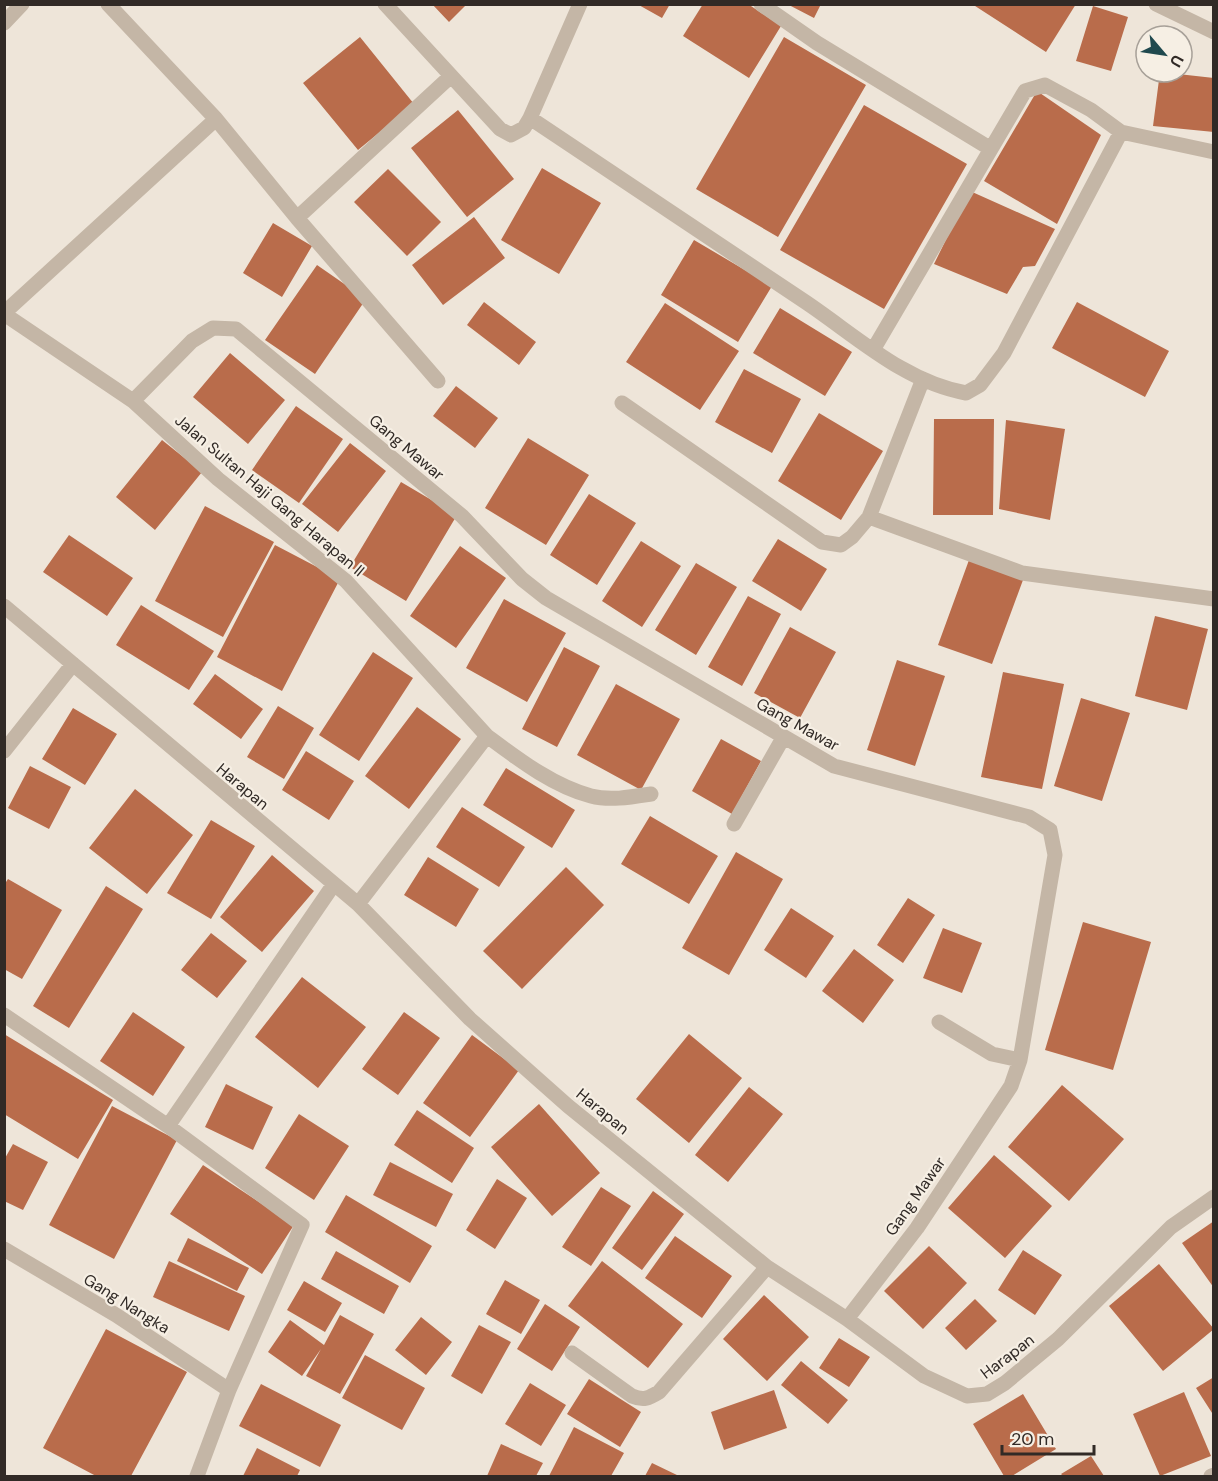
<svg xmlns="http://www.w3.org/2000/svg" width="1218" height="1481" viewBox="0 0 1218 1481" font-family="'DM Sans',sans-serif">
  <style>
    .building { fill: #b96c4b }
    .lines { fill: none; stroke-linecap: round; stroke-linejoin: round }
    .minor { stroke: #c4b6a6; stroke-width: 15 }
    .labels { text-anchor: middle; stroke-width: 4.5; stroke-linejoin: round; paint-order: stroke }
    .street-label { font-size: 16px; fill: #312a26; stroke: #f6efe4 }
  </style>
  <rect width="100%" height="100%" fill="#eee5d9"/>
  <path class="building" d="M432,4H467L449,22Z
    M637,4H670L662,18Z
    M703,4H748L781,26L749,78L683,36Z
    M787,4H821L814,18Z
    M972,4H1076L1046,52Z
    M1093,6L1128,17L1111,71L1076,61Z
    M360,37L414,104L358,150L303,83Z
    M784,37L866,85L778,237L696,189Z
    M1160,72L1214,78V132L1153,126Z
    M1037,91L1101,135L1057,224L984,181Z
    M864,105L967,164L884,309L780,250Z
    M458,110L514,179L467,217L411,148Z
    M542,168L601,203L559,274L501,240Z
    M388,169L441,222L407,256L354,202Z
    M970,191L1055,229L1035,266L1023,267L1007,294L934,264Z
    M474,217L505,258L443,305L412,265Z
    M273,223L312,246L282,297L243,273Z
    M694,240L772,286L738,342L661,295Z
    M317,265L366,299L315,374L265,340Z
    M484,302L536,342L519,365L467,325Z
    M1077,302L1169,351L1145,397L1052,348Z
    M665,303L739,351L700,410L626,362Z
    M780,308L852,352L825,396L753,353Z
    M230,353L285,400L248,444L193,397Z
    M744,369L801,399L772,453L715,422Z
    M456,386L498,418L475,448L433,416Z
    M296,406L343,439L299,503L252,470Z
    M819,413L883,451L841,520L778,481Z
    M934,419H994L993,515H933Z
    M1006,420L1065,429L1050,520L999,509Z
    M528,438L589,475L546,545L485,508Z
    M162,440L202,472L155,530L116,497Z
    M350,443L386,471L338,532L302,504Z
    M401,482L457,515L406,601L350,567Z
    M589,494L636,523L597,585L550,555Z
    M205,506L274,542L223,637L155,601Z
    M69,535L133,578L107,616L43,572Z
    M778,539L827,569L801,611L752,581Z
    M641,541L681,566L642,627L602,601Z
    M275,545L340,579L282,691L217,657Z
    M460,546L506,578L456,648L410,616Z
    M969,560L1023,580L992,664L938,645Z
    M696,563L737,587L696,655L655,630Z
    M748,596L781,614L742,686L708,667Z
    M504,599L566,633L527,702L466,668Z
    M141,605L214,651L189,690L116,645Z
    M1155,616L1208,629L1187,710L1135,696Z
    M790,627L836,652L800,718L754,693Z
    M564,647L600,666L557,747L522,729Z
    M373,652L413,678L359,761L319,735Z
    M897,660L945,676L915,766L867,750Z
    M1003,672L1064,684L1042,789L981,777Z
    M215,674L263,709L241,739L193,704Z
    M616,684L680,719L641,790L577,755Z
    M1081,698L1130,713L1102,801L1054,786Z
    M278,706L314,728L284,779L247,757Z
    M417,707L461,739L409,809L365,776Z
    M73,708L117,734L85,785L42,759Z
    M721,739L761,761L732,814L692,791Z
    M306,751L354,781L329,820L282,790Z
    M30,766L71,787L49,829L8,808Z
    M506,768L575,810L552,848L483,805Z
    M135,789L193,835L147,894L89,848Z
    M462,807L525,847L499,887L436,847Z
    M650,816L718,856L689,904L621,864Z
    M211,820L255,846L211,919L167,893Z
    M736,852L783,879L729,975L682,948Z
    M272,855L314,891L262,952L220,917Z
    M428,857L479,889L456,927L404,895Z
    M566,867L604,905L522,989L483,951Z
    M8,879L62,910L22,979L4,969V885Z
    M106,886L143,909L69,1028L33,1006Z
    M908,898L935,915L903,963L877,945Z
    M791,908L834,936L806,978L764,950Z
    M1083,922L1151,942L1113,1070L1045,1050Z
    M943,928L982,943L962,993L923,978Z
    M211,933L247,961L217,998L181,970Z
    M854,949L894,980L863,1023L822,991Z
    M302,977L366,1027L318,1088L255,1037Z
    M133,1012L185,1047L153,1096L100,1061Z
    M404,1012L440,1038L398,1095L362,1069Z
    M4,1034L113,1100L78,1159L4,1114Z
    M689,1034L742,1078L689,1143L636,1099Z
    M472,1035L519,1070L470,1137L423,1103Z
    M226,1084L273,1107L253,1150L205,1127Z
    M1062,1085L1124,1139L1069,1201L1008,1147Z
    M749,1087L783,1114L728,1182L695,1155Z
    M539,1104L600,1173L552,1216L491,1147Z
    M112,1106L177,1140L114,1259L49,1225Z
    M417,1110L474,1148L452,1183L394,1145Z
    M299,1114L349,1146L314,1200L265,1168Z
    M13,1144L48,1162L23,1210L4,1201V1160Z
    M994,1155L1052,1206L1005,1258L948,1208Z
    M390,1162L453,1194L436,1227L373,1195Z
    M203,1165L294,1225L262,1274L170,1214Z
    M497,1179L527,1198L495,1249L466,1230Z
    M601,1187L631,1206L591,1266L562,1247Z
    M653,1191L684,1214L642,1270L612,1248Z
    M346,1195L432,1246L410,1283L325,1232Z
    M1214,1221V1288L1182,1243Z
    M675,1236L732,1276L702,1318L645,1278Z
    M188,1238L249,1268L237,1291L177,1261Z
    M929,1246L967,1283L923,1329L884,1291Z
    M1023,1250L1062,1275L1035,1315L998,1290Z
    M336,1251L399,1286L384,1314L321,1279Z
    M169,1261L245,1296L229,1331L153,1297Z
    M602,1261L683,1324L648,1368L568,1306Z
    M1159,1264L1214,1329L1163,1371L1109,1306Z
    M505,1280L540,1300L521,1334L486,1314Z
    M304,1281L342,1303L325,1332L287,1310Z
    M764,1295L809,1337L767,1381L723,1339Z
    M975,1299L997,1321L966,1350L945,1328Z
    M545,1304L580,1327L552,1371L517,1349Z
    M340,1315L374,1334L340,1394L306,1376L321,1349L302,1376L268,1352L290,1320L324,1345Z
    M421,1317L452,1342L426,1375L395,1350Z
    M479,1325L511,1342L482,1394L451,1376Z
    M106,1329L187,1372L131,1476H96L43,1448Z
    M839,1338L870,1357L849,1387L819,1368Z
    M365,1355L425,1388L402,1430L342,1398Z
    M801,1361L848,1400L828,1424L781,1385Z
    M1214,1377V1416L1196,1388Z
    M589,1379L641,1412L620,1447L567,1414Z
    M530,1383L566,1405L541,1446L505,1424Z
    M261,1384L341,1425L320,1467L239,1426Z
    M774,1390L787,1428L724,1450L711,1412Z
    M1184,1392L1211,1456L1160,1476L1133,1414Z
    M1023,1394L1056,1449L1012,1476H1004L973,1424Z
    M574,1427L624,1453L611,1476H549Z
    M501,1444L543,1463L536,1476H487Z
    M257,1448L300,1470L297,1476H243Z
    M1091,1456L1104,1476H1063L1061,1474Z
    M652,1463L679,1476H645Z"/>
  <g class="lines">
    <path class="minor" d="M108,4L216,119L297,218L438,381
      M385,4L500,129L511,135L524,128L530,118
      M580,4L530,118C621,179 712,240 804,301C855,335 904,382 966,393L980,385L1004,353L1121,132
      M761,4L817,43L991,149
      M1156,4L1214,32
      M4,23L22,4
      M297,218L451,76
      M4,313L216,119
      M4,314L133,401L218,479L346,581L487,736L358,904
      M873,350L1025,91L1045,85L1091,110L1121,132L1214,152
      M923,379L869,517L1022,573L1214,599
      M133,401L192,341L213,328L236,329L462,516L522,579L546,598L834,766L1029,817L1050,830L1055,855L1020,1060L1011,1086L917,1228L847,1319
      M622,403L822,542L841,545L852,537L869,517
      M4,606L358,904L470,1019L568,1106L767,1267L847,1319L924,1376L967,1396L987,1394L1005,1383L1058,1339L1171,1227L1214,1197
      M487,736C518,759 553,786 591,796C610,801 632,797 651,794
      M4,751L73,664
      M734,824L783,738
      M4,1015L168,1126L302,1225L229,1390L197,1476
      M939,1022L992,1054L1020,1060
      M168,1126L334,884
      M4,1249L116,1315L229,1390
      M572,1353L632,1396C644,1401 649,1398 659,1392L767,1267
      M1211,1476L1214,1475"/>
  </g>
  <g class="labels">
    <g class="street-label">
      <text transform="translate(407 447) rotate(40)" y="6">Gang Mawar</text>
      <text transform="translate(270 495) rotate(40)" y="6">Jalan Sultan Haji Gang Harapan II</text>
      <text transform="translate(798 724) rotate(29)" y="6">Gang Mawar</text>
      <text transform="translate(243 786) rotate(40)" y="6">Harapan</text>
      <text transform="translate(603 1111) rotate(39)" y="6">Harapan</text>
      <text transform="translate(915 1196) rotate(-55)" y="6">Gang Mawar</text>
      <text transform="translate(127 1303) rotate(32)" y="6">Gang Nangka</text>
      <text transform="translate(1007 1356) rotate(-37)" y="6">Harapan</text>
    </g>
  </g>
  <rect width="1218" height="1481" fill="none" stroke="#312a26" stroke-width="12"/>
  <g transform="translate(1164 54) rotate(119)"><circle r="28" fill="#f6efe4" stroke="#a7a098" stroke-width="1.5"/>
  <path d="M0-4.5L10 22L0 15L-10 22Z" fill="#20494e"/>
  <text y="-9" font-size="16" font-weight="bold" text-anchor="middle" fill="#312a26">U</text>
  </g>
  <path d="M1002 1445v9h92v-9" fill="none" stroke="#312a26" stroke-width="3"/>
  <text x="1011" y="1445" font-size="18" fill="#312a26" stroke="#f6efe4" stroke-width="4.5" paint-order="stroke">20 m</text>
</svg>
